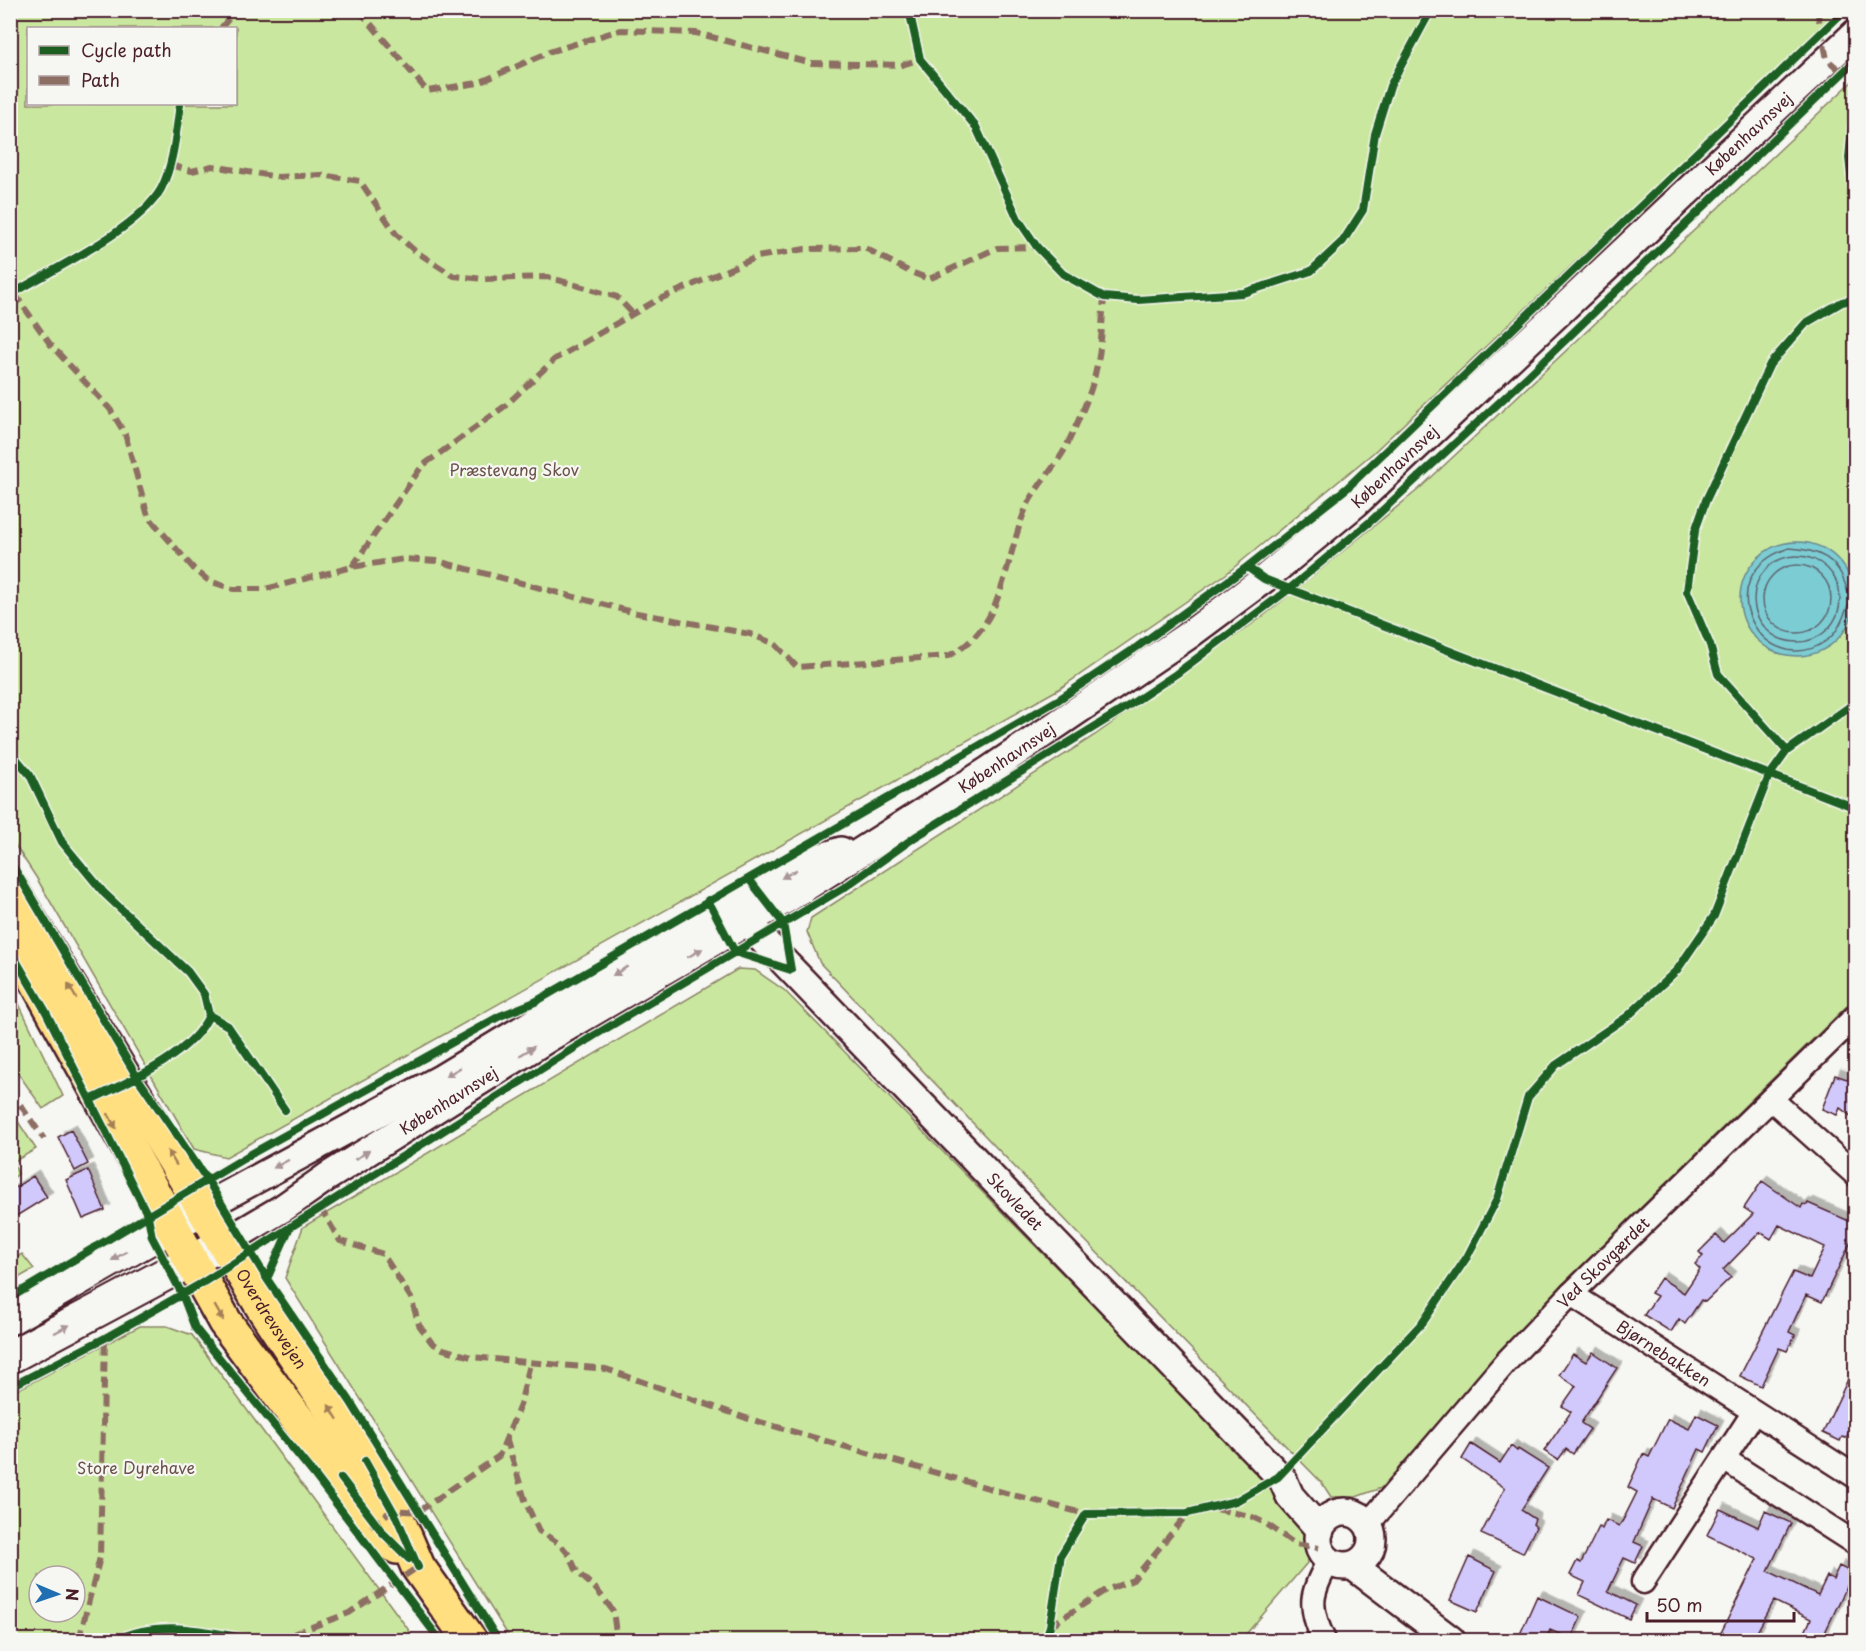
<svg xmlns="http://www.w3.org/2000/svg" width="1866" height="1651" viewBox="0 0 1866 1651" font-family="'Playpen Sans',sans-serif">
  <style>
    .green { fill: #cae79f; stroke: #8a8365; stroke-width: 1.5; fill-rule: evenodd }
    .water { fill: #7bccd3; stroke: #678790; stroke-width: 1.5 }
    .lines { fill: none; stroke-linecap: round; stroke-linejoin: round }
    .shore { stroke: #5e646e; stroke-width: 1.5 }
    .building { fill: #d1c9fb; stroke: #4a1f2b; stroke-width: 1.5; filter: url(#shadow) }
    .minor-casing { stroke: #4a1f2b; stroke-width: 27 }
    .tertiary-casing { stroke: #4a1f2b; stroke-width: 32 }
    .secondary-casing { stroke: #4a1f2b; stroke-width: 36 }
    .primary-casing { stroke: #4a1f2b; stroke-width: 38 }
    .minor { stroke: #f6f6f2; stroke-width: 22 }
    .tertiary { stroke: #f6f6f2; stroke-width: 27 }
    .secondary { stroke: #f6f6f2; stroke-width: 32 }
    .primary { stroke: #ffdf80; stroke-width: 33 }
    .quiet { stroke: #8d6e63; stroke-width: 6; stroke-dasharray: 12 6; stroke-linecap: butt }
    .cycleway-casing { stroke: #f6f6f2; stroke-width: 11 }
    .cycleway { stroke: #1b5e20; stroke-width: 8 }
    .oneway { fill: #a99598 }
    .oneway2 { fill: #a47f56 }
    .labels { text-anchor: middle; stroke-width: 4.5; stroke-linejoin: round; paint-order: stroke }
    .street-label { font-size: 16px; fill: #4a1f2b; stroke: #f6f6f2 }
    .park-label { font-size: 16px; fill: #6a5148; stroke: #f6f6f2 }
  </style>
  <defs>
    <filter id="shadow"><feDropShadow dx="5.5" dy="-5.5" stdDeviation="0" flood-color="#0004"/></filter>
  </defs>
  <rect width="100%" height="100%" fill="#f6f6f2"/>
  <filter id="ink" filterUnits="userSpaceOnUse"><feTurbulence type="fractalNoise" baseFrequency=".0167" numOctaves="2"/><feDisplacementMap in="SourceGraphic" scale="12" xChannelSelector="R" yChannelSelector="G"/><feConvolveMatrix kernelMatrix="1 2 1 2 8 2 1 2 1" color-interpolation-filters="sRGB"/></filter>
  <g filter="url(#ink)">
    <path class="green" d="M10,11L11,10L1841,11L1373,453L1226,574L1059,689L226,1157L194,1149L36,877L11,839ZM28,28H236V104H28Z
      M1855,79V998L1560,1287L1381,1488L1356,1497H1331L1322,1483L1077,1232L820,963L807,932L811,918L1095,735L1262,617L1419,489ZM1850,577C1861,628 1828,663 1777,653Z
      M738,969L755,970L784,990L1055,1266L1282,1492L1304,1529L1307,1563L1241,1640H511L285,1278L303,1227Z
      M10,985L63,1096L43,1109L11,1063Z
      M11,1111L36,1149L13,1162L18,1174L11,1180Z
      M22,1254L34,1269L11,1282V1261Z
      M140,1326H167L192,1335L416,1640H11V1393ZM39,1576H75V1612H39Z"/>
    <path class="water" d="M1740 599a57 57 0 1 1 114 0a57 57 0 1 1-114 0Z"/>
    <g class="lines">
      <path class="shore" d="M1789,548C1813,549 1836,557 1844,581C1847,588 1847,593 1852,599C1843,612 1842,630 1826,641C1764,684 1703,576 1789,548Z
        M1754 599a43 43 0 1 1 86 0a43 43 0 1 1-86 0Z
        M1763 599a34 34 0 1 1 68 0a34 34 0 1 1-68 0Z"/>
    </g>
    <path class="building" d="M1835,1075L1856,1082V1120L1840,1108L1837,1115L1822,1109Z
      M71,1130L88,1164L75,1171L58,1137Z
      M88,1170L105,1210L83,1219L66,1180Z
      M33,1176L47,1197L10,1220V1191Z
      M1762,1181L1801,1208L1803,1204L1807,1205L1808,1203L1856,1224V1231L1822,1302L1806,1295L1789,1332L1795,1335L1787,1351L1779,1348L1761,1386L1740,1376L1793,1272L1810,1279L1825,1247L1779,1225L1771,1239L1760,1232L1723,1270L1731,1277L1705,1302L1701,1300L1685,1324L1679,1319L1671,1332L1644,1315L1657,1296L1651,1293L1661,1278L1684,1293L1700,1269L1695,1264L1703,1256L1699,1252L1716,1235L1724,1243L1753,1214L1744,1208Z
      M1593,1352L1617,1368L1581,1423L1590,1429L1573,1454L1566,1449L1558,1460L1544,1451L1571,1412L1562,1406L1576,1386L1559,1375L1573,1354L1586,1362Z
      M1856,1362V1417L1846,1438L1842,1437L1840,1441L1823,1433Z
      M1696,1414L1718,1425L1705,1452L1699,1449L1672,1508L1653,1499L1634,1542L1643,1546L1635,1563L1624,1558L1608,1591L1636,1605L1629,1619L1579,1595L1585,1582L1570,1575L1577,1561L1581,1563L1599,1527L1602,1529L1606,1520L1619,1526L1623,1520L1637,1492L1628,1487L1643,1454L1649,1457L1668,1419L1689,1429Z
      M1471,1444L1500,1463L1511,1446L1517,1451L1518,1449L1548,1468L1521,1510L1535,1519L1533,1524L1536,1527L1523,1553L1481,1534L1505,1488L1462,1459Z
      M1720,1509L1758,1527L1765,1511L1791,1523L1768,1571L1818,1595L1827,1576L1833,1579L1839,1566L1853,1573L1821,1641H1801L1811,1619L1774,1601L1752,1641H1717L1757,1559L1707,1535Z
      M1469,1557L1496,1571L1477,1612L1450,1600Z
      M1537,1596L1581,1617L1571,1639L1550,1630L1545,1641H1517Z"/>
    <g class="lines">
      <defs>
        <g id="minor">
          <path d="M1771,1099L1856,1175"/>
          <path id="s1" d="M1571,1294L1856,1477"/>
          <path d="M1724,1459L1856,1544"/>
          <path id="s2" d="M1368,1524L1506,1362L1571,1294L1856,1016"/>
          <path d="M1643,1582L1754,1412"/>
          <path d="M1324,1640C1308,1607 1310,1593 1329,1561"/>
        </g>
        <g id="tertiary">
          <path id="s3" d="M739,902L761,938L1283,1480L1290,1496L1320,1530"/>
          <path d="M203,1208L442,1078L671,940L758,891L813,860L841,851"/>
          <path id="s4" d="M224,1243L283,1208L327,1177L548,1038L788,898L988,771L1190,634L1264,579L1356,503L1856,33"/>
          <circle cx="1345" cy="1539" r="27"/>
          <path d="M1353,1566L1451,1640"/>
        </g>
        <path id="secondary" d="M10,1318L203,1208
          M10,1357L224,1243"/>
        <g id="primary">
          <path id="s5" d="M10,888L262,1306L365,1461L397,1518L418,1567L470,1640"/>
          <path d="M10,933L225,1322L375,1523L397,1547"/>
        </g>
      </defs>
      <use href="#minor" class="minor-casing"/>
      <use href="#tertiary" class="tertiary-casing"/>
      <use href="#secondary" class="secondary-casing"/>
      <use href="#primary" class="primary-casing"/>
      <use href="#minor" class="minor"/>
      <use href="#tertiary" class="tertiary"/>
      <use href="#secondary" class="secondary"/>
      <use href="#primary" class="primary"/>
      <path class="quiet" d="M359,10L427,91L478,83L552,51L620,30L696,33L811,63L902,65L920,59
        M1817,10L1827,59L1846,76
        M221,28L236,10
        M170,165L192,171L212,166L278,177L321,175L360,181L396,234L415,251L454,276L484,279L548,277L617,297L633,314
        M14,293L50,344L110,409L125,434L148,516L194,569L209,581L233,589H265L352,567L404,559L437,561L632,612L750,634L775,644L797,667L948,656C1005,629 1004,560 1026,508C1036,486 1055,468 1066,447C1077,423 1091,396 1096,370C1102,347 1102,321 1104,297
        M352,567L422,466L505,406L555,359L655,301L757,257L805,249L865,248L908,271L929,279L997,248L1037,247
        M10,1090L44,1139
        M320,1207L340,1241L383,1254L411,1298L419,1325L432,1343L443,1349L471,1357L606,1369L746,1418L1002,1492L1086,1514
        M506,1438L526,1503L539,1531L560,1544L570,1556L577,1572L595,1588L605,1600L613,1611L617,1640
        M1216,1509L1250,1516L1265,1523L1295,1544L1319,1548
        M371,1527L392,1510L418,1512L499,1456L520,1405L530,1364
        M1050,1626L1106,1590L1133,1580L1188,1513
        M79,1640L100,1557L105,1338
        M277,1640L349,1613L418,1567"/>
      <defs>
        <path id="cycleway" d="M909,10L920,59L976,127L1018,219L1037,247L1063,274L1104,297L1138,300L1243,293L1311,271L1343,241L1363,210L1375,134L1390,86L1431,10
          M1856,86L1849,158L1856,219
          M10,295C51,270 138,230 161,189C174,164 176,131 180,104
          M1247,567L1264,579L1287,588L1856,808
          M10,751L30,775L62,842L104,893L188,972L204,994L209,1015L228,1026L285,1110
          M1787,751L1718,674L1710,645L1687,591L1695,531L1706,500L1770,364L1806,323L1842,302L1856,299
          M10,861L137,1077L208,1181L267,1279
          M708,900L735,952L791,970L783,923L749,879
          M10,950L46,1012L148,1216L152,1237L182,1294L195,1328L316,1477L440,1640
          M90,1100C128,1082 192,1055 209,1015
          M290,1227L267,1279L350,1401L498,1640
          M10,1298L251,1154L500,1016L535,1002L1058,700L1137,647L1247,567L1347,488L1845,10
          M10,1387L105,1338L202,1283L595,1035L845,887L915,837L1122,710L1176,674L1289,589L1372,520L1528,376L1856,60
          M365,1461L397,1518L418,1567
          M341,1478L383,1533L409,1559
          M116,1640C160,1618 208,1632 255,1640
          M1045,1640L1050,1626L1061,1555L1086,1514L1188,1513L1236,1501L1278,1477L1423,1322L1467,1257L1497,1199L1528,1097L1556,1065L1628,1016L1677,970L1714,916L1769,776L1787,751L1856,702"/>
      </defs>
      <use href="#cycleway" class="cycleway-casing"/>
      <use href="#cycleway" class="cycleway"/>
    </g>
    <defs><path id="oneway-solid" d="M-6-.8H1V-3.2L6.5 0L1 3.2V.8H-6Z" transform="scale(1.5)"/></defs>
    <g class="oneway">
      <use href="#oneway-solid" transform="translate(789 874) rotate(151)"/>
      <use href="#oneway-solid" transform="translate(695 953) rotate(-30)"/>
      <use href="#oneway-solid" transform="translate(620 971) rotate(149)"/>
      <use href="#oneway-solid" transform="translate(527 1051) rotate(-32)"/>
      <use href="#oneway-solid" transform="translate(453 1072) rotate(149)"/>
      <use href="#oneway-solid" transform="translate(362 1155) rotate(-32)"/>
      <use href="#oneway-solid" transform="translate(281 1164) rotate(152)"/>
      <use href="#oneway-solid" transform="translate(119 1256) rotate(150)"/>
      <use href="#oneway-solid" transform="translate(62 1329) rotate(-28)"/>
    </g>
    <g class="oneway2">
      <use href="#oneway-solid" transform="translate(72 991) rotate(-120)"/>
      <use href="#oneway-solid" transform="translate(112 1121) rotate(61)"/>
      <use href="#oneway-solid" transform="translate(172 1158) rotate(-122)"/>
      <use href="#oneway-solid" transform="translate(219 1313) rotate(60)"/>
      <use href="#oneway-solid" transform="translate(333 1412) rotate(-123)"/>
    </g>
  </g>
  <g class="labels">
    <g class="street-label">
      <text dy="6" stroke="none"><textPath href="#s4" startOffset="1893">Københavnsvej</textPath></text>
      <text dy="6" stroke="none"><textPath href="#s4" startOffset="1407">Københavnsvej</textPath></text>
      <text dy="6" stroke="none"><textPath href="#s4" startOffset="921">Københavnsvej</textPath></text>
      <text dy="6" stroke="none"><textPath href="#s4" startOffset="266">Københavnsvej</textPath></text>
      <text dy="6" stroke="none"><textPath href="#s3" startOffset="408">Skovledet</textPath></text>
      <text dy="6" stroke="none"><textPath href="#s2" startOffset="352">Ved Skovgærdet</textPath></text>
      <text dy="6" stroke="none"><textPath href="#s5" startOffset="504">Overdrevsvejen</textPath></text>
      <text dy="6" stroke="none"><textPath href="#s1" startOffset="110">Bjørnebakken</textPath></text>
    </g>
    <g class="park-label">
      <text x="514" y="476">Præstevang Skov</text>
      <text x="136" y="1474">Store Dyrehave</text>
    </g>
  </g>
  <rect width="1866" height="1651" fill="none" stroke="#f6f6f2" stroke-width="36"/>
  <rect x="18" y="18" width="1830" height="1615" fill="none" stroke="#4a1f2b" stroke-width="2" filter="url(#ink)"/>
  <rect x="27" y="27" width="210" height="78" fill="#f6f6f2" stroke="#b1a0a2" stroke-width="1.5"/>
  <rect x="39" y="46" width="30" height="9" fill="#1b5e20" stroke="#b1a0a2" stroke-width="1.5"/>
  <text x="81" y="57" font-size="18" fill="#4a1f2b">Cycle path</text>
  <rect x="39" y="76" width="30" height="9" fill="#8d6e63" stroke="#b1a0a2" stroke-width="1.5"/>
  <text x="81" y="87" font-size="18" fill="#4a1f2b">Path</text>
  <g transform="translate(57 1594) rotate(92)"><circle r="28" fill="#f6f6f2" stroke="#b1a0a2" stroke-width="1.5"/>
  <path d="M0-4.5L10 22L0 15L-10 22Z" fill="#1f6fb2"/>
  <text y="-9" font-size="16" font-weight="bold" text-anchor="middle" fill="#4a1f2b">N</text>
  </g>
  <path d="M1647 1612v9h147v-9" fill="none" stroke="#4a1f2b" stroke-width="3"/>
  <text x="1656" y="1612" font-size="18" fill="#4a1f2b" stroke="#f6f6f2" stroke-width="4.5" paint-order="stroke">50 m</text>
</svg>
